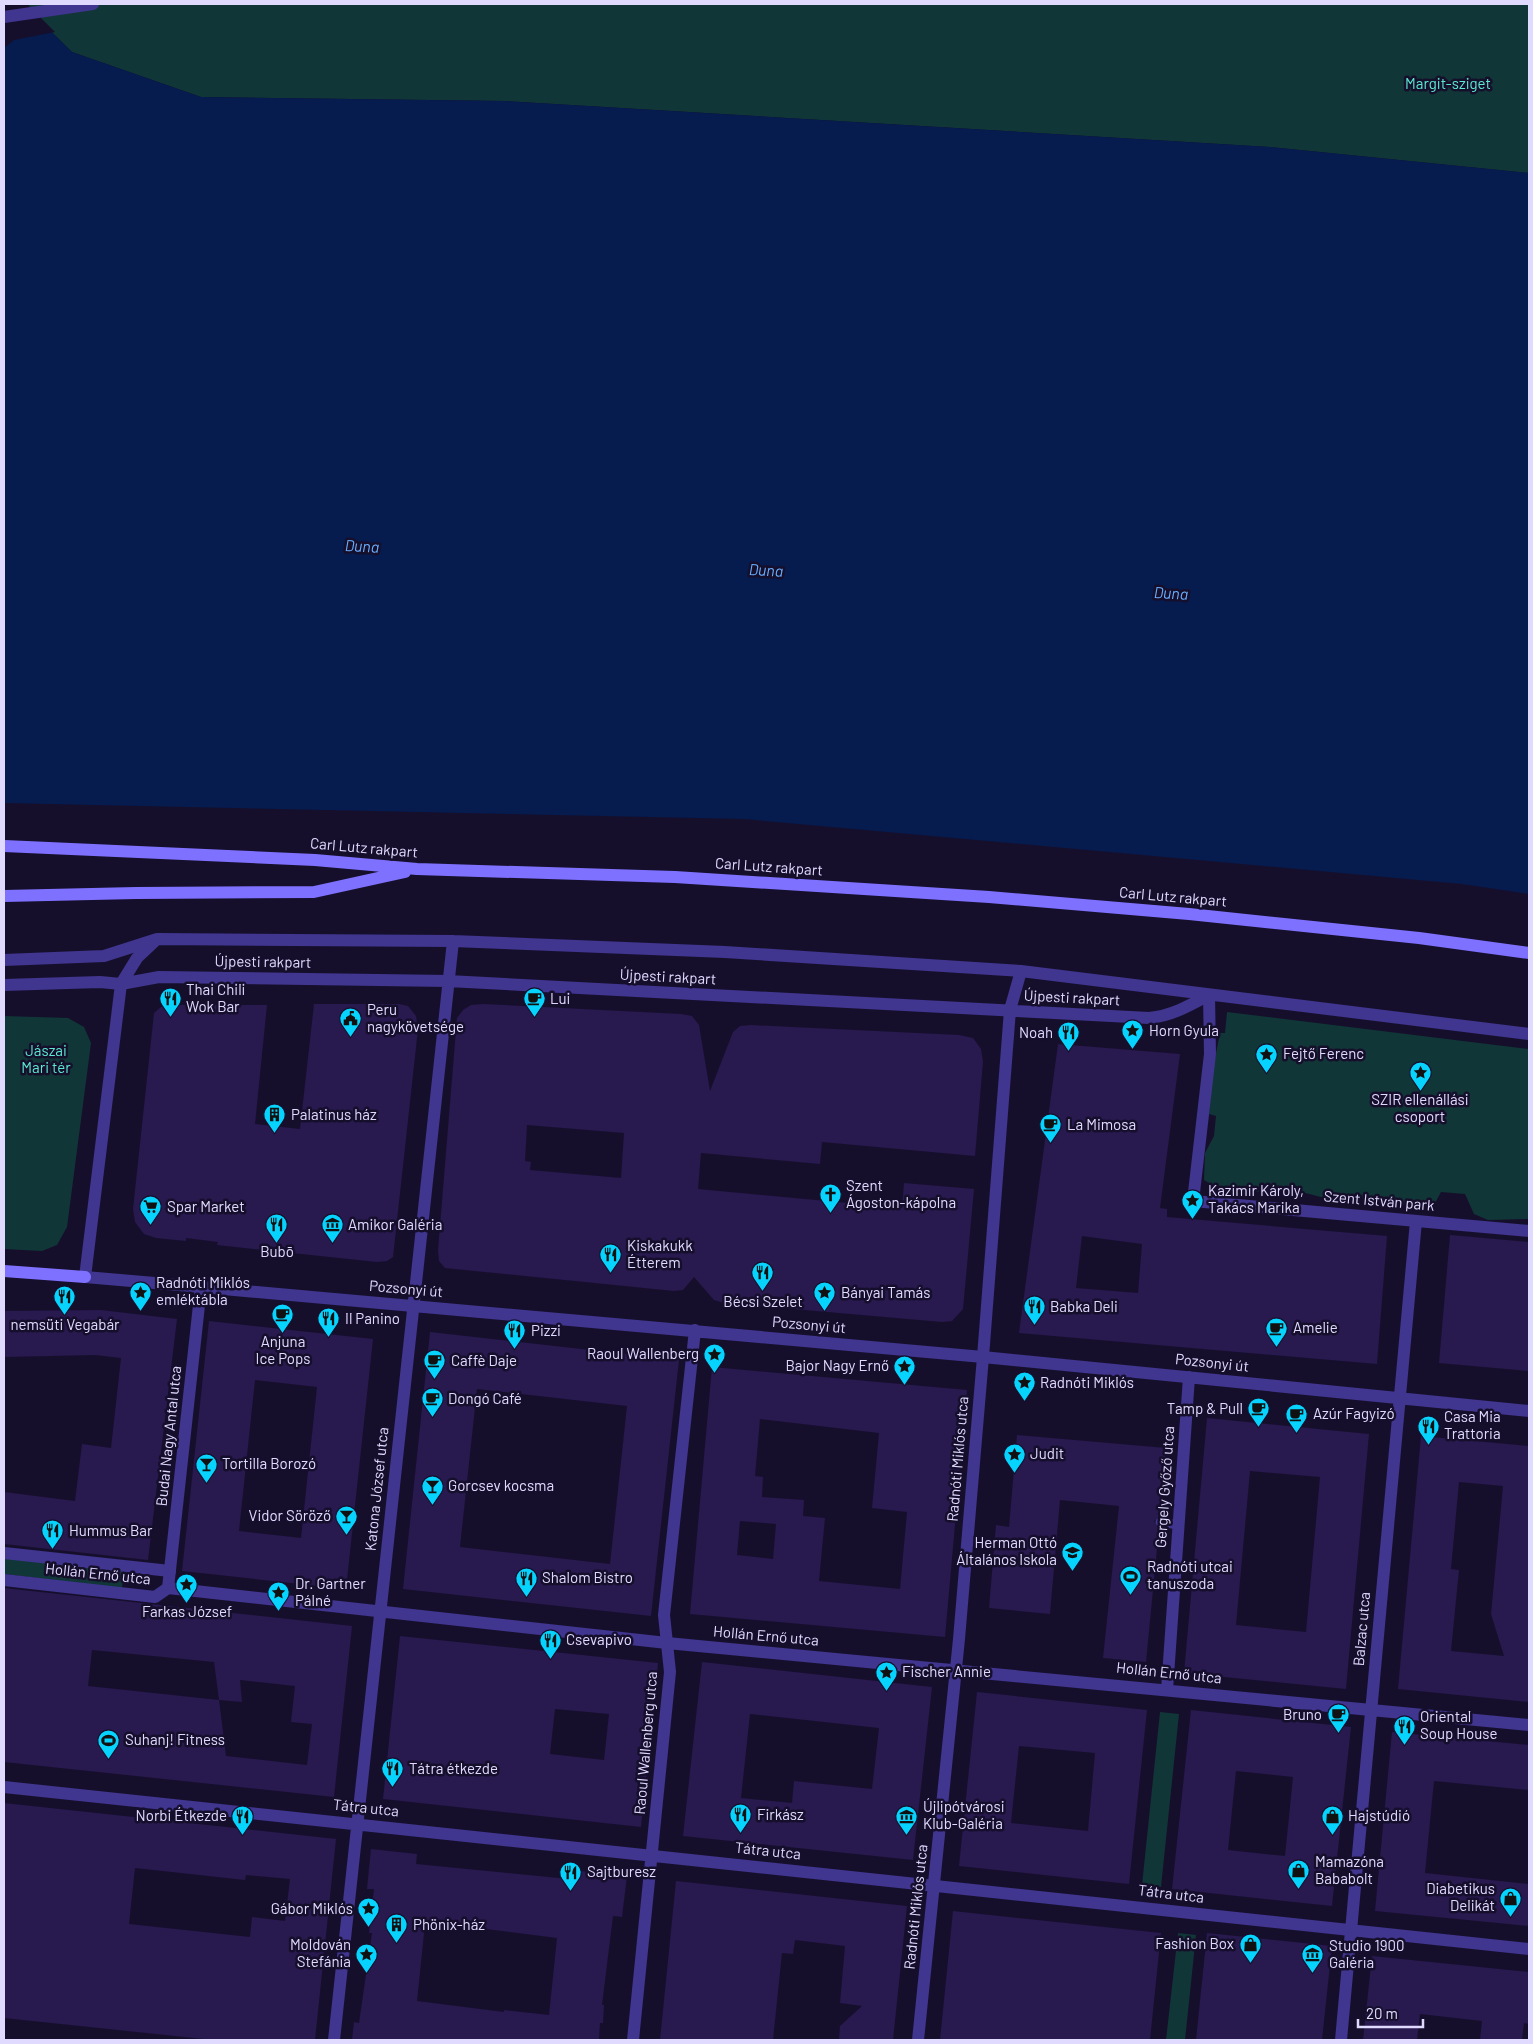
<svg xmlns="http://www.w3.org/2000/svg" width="1533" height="2044" viewBox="0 0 1533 2044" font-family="Barlow,sans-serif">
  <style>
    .green { fill: #113637 }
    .water { fill: #061b4e }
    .pier { fill: #160f2c }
    .building { fill: #28194f; fill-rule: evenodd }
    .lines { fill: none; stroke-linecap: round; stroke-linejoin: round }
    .service { stroke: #40358f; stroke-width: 9 }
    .pedestrian { stroke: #40358f; stroke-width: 12 }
    .minor { stroke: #40358f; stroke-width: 12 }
    .secondary { stroke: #7f71ff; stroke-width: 12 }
    .labels { text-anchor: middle; stroke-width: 5; stroke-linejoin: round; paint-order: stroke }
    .park-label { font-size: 15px; fill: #5aebd2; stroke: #160f2c }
    .street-label { font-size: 15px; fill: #e1daff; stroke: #160f2c }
    .poi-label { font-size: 15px; fill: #e1daff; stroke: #160f2c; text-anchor: start }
    .water-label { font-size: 16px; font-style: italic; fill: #68aeff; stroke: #160f2c }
  </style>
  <rect width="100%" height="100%" fill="#160f2c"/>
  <path class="green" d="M27,4H1529V173L1270,147L505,101L201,97L72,52L26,7Z
    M1227,1012L1529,1049V1219L1488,1220L1474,1214L1465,1194L1441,1192L1435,1203L1386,1206L1363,1198L1321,1197L1282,1187L1251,1193L1212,1185L1204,1180L1205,1153L1214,1136L1216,1116L1209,1114L1212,1074L1220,1033H1225Z
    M4,1016L68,1018L84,1027L91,1043L67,1227L57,1245L42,1251L4,1249Z
    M4,1558L124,1572L122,1588L4,1574Z
    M1160,1712L1179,1714L1161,1887L1142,1885Z
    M1178,1933L1196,1935L1185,2040H1166Z"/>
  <path class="water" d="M4,4L26,7L72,52L201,97L505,101L1270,147L1529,173V894L1462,884L744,819L4,803Z"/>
  <path class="pier" d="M4,4H30L29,6L55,32L14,40L4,48Z"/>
  <path class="building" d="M314,1004H399L408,1006L416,1016L418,1029L393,1257L387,1261L377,1262L217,1245L218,1242L186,1238V1241L156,1238L144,1234L135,1222L133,1209L154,1013L161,1007L169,1005H267L255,1124L300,1129Z
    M483,1004L681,1014L692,1016L699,1025L710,1091L733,1032L740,1026L751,1025L959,1035L973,1038L981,1049L983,1062L975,1156L822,1142L820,1164L701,1153L698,1189L902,1208L904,1183L974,1189L963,1309L952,1321L942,1322L724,1303L714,1300L694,1277L683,1290L674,1291L445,1268L439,1261L438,1250L457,1018L463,1010L471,1005ZM527,1125L624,1133L621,1178L530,1170L531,1162L525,1161Z
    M1058,1044L1180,1054L1160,1208L1167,1209V1217L1387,1236L1377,1364L1019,1333ZM1082,1236L1142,1244L1138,1293L1076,1288Z
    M1450,1235L1529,1242V1371L1439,1363Z
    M101,1310L177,1319L148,1560L4,1544V1492L75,1501L82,1444L111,1448L121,1358L95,1355L4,1357V1311Z
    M209,1321L373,1339L346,1589L182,1571ZM255,1380L317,1387L301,1538L239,1531Z
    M430,1332L679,1360L651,1616L403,1589ZM477,1389L627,1406L610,1564L460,1547Z
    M712,1367L967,1390L945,1637L690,1614ZM760,1419L879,1433L872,1508L907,1512L900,1589L819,1581L825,1518L803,1516L804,1500L762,1497L763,1477L755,1476ZM740,1521L776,1524L773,1559L737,1555Z
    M1207,1418L1369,1434L1346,1689L1184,1673ZM1250,1471L1320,1477L1306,1632L1236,1625Z
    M1017,1435L1166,1448L1160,1516L1154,1521L1159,1528L1146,1662L1103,1658L1119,1506L1060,1500L1050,1614L989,1608L996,1525L1009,1527Z
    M1421,1436L1529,1446V1702L1398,1689ZM1459,1482L1503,1486L1491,1614L1504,1656L1451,1651L1459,1570L1451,1569Z
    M4,1588L352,1626L334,1797L4,1762ZM92,1650L214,1662L219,1700L88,1686ZM240,1680L295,1686L291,1722L312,1724L307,1765L226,1756L219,1700L242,1702Z
    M400,1636L658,1663L641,1827L383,1799ZM555,1709L609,1714L604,1760L550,1754Z
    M702,1662L932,1687L913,1860L683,1836ZM750,1714L879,1728L872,1789L794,1781L792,1803L741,1798Z
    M977,1692L1147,1710L1129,1884L959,1866ZM1019,1746L1095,1753L1088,1831L1011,1823Z
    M1191,1710L1351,1727L1332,1906L1172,1889ZM1236,1771L1293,1777L1285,1856L1228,1850Z
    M1392,1732L1529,1745V1790L1434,1781L1425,1873L1529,1884V1926L1375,1911Z
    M4,1803L336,1839L315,2040H213L4,2018ZM135,1868L245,1880L246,1875L290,1879L285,1921L252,1917L250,1937L129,1924Z
    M371,1849L417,1854L416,1864L498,1872L579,1880L580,1871L627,1876L622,1917L613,1916L602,2005H604L603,2023H600L599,2040H352L354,2022L359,2023L372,1933H369L374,1889H367ZM425,1924L470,1927L557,1938L549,2015L504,2010V2012L417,2001Z
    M676,1881L907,1906L893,2040H839L840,2026L862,2006L840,2003L845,1946L795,1940L793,1954L782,1953L773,2040H660Z
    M953,1911L1161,1933L1150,2040H940Z
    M1207,1933L1332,1946L1322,2040H1196Z
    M1372,1956L1529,1972V2024L1524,2023L1522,2040H1480L1482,2021L1420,2014L1417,2040H1363Z"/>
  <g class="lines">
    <path class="service" d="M1160,1522L1178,1525"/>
    <path class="pedestrian" d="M85,1277L201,1287
      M4,1553L170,1571
      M4,1580L155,1597L168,1588"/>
    <path class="minor" d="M4,17L93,4
      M4,960L104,956L157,939L453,941L725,952L1021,971L1529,1034
      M4,985L100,982L121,984L159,977L448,981L1149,1018C1171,1016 1189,1006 1209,995
      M1209,995L1210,1054L1193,1201L1529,1231
      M85,1277L121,984L137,958L154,942
      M1529,1411L983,1357L201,1287L168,1588L667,1643L1529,1725
      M1167,1690L1189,1377
      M4,1787L1529,1949
      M334,2040L453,941
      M633,2040L670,1672L664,1615L695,1330
      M918,2040L959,1639L983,1357L1010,1010L1021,971
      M1341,2040L1416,1221"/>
    <path class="secondary" d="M4,846L315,860L417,869L675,877L989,897L1189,914L1419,938L1529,953
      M4,896L136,893L314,892L405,872
      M4,1271L85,1277"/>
  </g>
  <defs>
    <symbol id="restaurant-pin" viewBox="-11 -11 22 30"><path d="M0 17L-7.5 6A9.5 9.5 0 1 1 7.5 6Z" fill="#06d4ff" stroke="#160f2c"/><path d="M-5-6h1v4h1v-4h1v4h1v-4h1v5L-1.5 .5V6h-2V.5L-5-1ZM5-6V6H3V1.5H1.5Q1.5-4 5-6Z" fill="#111"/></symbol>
    <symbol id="cafe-pin" viewBox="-11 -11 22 30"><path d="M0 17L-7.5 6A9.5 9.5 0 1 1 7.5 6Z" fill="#06d4ff" stroke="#160f2c"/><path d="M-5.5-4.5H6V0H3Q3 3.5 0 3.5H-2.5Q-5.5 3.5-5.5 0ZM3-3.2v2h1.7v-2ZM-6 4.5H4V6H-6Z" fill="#111"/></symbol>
    <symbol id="civic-pin" viewBox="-11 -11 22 30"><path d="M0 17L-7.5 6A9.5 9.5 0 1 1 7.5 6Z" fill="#06d4ff" stroke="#160f2c"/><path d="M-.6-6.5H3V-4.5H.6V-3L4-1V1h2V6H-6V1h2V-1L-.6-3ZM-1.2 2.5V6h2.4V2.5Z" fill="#111"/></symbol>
    <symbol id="sight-pin" viewBox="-11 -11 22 30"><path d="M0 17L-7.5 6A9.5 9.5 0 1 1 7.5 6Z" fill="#06d4ff" stroke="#160f2c"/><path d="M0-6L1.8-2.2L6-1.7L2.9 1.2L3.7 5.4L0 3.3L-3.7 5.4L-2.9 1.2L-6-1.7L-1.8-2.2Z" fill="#111"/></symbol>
    <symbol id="building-pin" viewBox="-11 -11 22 30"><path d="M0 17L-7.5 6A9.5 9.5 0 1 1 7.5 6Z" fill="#06d4ff" stroke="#160f2c"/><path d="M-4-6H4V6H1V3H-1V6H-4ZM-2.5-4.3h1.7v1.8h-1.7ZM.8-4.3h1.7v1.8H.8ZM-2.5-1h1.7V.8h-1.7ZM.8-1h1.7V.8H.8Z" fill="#111"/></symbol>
    <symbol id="church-pin" viewBox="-11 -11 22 30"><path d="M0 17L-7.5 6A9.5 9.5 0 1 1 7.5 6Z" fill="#06d4ff" stroke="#160f2c"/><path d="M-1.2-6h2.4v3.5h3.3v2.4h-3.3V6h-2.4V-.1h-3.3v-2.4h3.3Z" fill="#111"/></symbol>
    <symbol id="supermarket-pin" viewBox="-11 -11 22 30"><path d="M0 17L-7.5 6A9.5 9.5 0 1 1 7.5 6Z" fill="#06d4ff" stroke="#160f2c"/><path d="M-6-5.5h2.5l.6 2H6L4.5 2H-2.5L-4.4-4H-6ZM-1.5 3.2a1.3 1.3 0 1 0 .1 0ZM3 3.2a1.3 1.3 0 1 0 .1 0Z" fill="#111"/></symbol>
    <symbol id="museum-pin" viewBox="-11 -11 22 30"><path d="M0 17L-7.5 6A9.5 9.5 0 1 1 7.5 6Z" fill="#06d4ff" stroke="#160f2c"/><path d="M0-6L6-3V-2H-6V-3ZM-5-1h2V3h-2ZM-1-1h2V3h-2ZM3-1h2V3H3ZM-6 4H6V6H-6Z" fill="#111"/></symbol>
    <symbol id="bar-pin" viewBox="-11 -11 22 30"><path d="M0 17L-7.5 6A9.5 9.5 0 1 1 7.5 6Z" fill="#06d4ff" stroke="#160f2c"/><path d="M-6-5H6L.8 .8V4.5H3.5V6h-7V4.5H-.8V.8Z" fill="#111"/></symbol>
    <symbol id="school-pin" viewBox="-11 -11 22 30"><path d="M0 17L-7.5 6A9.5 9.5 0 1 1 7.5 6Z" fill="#06d4ff" stroke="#160f2c"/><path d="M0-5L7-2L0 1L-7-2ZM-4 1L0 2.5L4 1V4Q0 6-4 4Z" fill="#111"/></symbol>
    <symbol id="stadium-pin" viewBox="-11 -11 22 30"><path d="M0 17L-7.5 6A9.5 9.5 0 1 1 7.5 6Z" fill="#06d4ff" stroke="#160f2c"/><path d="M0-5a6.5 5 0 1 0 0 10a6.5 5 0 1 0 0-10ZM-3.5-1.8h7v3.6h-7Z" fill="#111"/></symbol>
    <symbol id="shop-pin" viewBox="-11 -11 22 30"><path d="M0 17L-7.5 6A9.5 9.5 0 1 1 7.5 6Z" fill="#06d4ff" stroke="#160f2c"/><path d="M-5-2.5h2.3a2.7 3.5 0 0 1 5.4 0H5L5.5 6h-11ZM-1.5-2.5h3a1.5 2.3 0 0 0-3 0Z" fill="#111"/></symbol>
  </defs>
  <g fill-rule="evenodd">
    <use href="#restaurant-pin" x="158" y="986" width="25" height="34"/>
    <use href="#cafe-pin" x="522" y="986" width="25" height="34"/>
    <use href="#civic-pin" x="338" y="1006" width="25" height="34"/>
    <use href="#sight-pin" x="1120" y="1018" width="25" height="34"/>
    <use href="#restaurant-pin" x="1056" y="1020" width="25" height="34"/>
    <use href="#sight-pin" x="1254" y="1042" width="25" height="34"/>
    <use href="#sight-pin" x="1408" y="1060" width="25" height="34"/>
    <use href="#building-pin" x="262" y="1102" width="25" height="34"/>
    <use href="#cafe-pin" x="1038" y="1112" width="25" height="34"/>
    <use href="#church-pin" x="818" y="1182" width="25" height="34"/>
    <use href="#sight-pin" x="1180" y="1188" width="25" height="34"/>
    <use href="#supermarket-pin" x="138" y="1194" width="25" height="34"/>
    <use href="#restaurant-pin" x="264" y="1212" width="25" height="34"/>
    <use href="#museum-pin" x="320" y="1212" width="25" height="34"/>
    <use href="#restaurant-pin" x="598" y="1242" width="25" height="34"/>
    <use href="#restaurant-pin" x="750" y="1260" width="25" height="34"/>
    <use href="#sight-pin" x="128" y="1280" width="25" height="34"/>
    <use href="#sight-pin" x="812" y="1280" width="25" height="34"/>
    <use href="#restaurant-pin" x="52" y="1284" width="25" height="34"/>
    <use href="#restaurant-pin" x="1022" y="1294" width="25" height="34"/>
    <use href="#cafe-pin" x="270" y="1302" width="25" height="34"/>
    <use href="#restaurant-pin" x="316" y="1306" width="25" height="34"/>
    <use href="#cafe-pin" x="1264" y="1316" width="25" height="34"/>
    <use href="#restaurant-pin" x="502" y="1318" width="25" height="34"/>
    <use href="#sight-pin" x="702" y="1342" width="25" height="34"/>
    <use href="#cafe-pin" x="422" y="1348" width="25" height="34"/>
    <use href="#sight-pin" x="892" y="1354" width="25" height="34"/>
    <use href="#sight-pin" x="1012" y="1370" width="25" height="34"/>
    <use href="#cafe-pin" x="420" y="1386" width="25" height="34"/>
    <use href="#cafe-pin" x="1246" y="1396" width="25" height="34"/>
    <use href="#cafe-pin" x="1284" y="1402" width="25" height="34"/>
    <use href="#restaurant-pin" x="1416" y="1414" width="25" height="34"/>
    <use href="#sight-pin" x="1002" y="1442" width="25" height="34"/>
    <use href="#bar-pin" x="194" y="1452" width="25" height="34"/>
    <use href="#bar-pin" x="420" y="1474" width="25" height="34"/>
    <use href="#bar-pin" x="334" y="1504" width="25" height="34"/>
    <use href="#restaurant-pin" x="40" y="1518" width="25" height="34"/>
    <use href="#school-pin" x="1060" y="1540" width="25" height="34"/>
    <use href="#stadium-pin" x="1118" y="1564" width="25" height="34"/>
    <use href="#restaurant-pin" x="514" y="1566" width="25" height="34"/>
    <use href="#sight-pin" x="174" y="1572" width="25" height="34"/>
    <use href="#sight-pin" x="266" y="1580" width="25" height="34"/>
    <use href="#restaurant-pin" x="538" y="1628" width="25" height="34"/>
    <use href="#sight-pin" x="874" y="1660" width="25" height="34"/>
    <use href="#cafe-pin" x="1326" y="1702" width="25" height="34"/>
    <use href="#restaurant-pin" x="1392" y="1714" width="25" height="34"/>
    <use href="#stadium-pin" x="96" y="1728" width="25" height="34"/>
    <use href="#restaurant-pin" x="380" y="1756" width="25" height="34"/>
    <use href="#restaurant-pin" x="728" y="1802" width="25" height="34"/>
    <use href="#restaurant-pin" x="230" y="1804" width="25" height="34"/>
    <use href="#museum-pin" x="894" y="1804" width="25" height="34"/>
    <use href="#shop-pin" x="1320" y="1804" width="25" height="34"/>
    <use href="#shop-pin" x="1286" y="1858" width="25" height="34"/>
    <use href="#restaurant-pin" x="558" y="1860" width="25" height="34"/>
    <use href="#shop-pin" x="1498" y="1886" width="25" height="34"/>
    <use href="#sight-pin" x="356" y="1896" width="25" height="34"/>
    <use href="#building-pin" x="384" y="1912" width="25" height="34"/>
    <use href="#shop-pin" x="1238" y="1932" width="25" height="34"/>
    <use href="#sight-pin" x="354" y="1942" width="25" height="34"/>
    <use href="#museum-pin" x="1300" y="1942" width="25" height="34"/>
  </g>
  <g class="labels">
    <g class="park-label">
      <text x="1448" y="89">Margit-sziget</text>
      <text x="46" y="1056">Jászai<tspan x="46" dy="17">Mari tér</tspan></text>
    </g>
    <g class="street-label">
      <text transform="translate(364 848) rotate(5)" y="5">Carl Lutz rakpart</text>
      <text transform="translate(769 867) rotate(4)" y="5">Carl Lutz rakpart</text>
      <text transform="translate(1173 897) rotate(5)" y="5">Carl Lutz rakpart</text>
      <text transform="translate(263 962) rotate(1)" y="5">Újpesti rakpart</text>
      <text transform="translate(668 977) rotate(3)" y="5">Újpesti rakpart</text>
      <text transform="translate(1072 998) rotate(3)" y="5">Újpesti rakpart</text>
      <text transform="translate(1379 1201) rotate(5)" y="5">Szent István park</text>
      <text transform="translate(406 1289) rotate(5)" y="5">Pozsonyi út</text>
      <text transform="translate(809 1325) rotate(5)" y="5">Pozsonyi út</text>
      <text transform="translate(1212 1363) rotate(6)" y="5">Pozsonyi út</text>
      <text transform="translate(169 1436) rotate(-84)" y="5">Budai Nagy Antal utca</text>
      <text transform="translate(958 1459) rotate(-85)" y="5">Radnóti Miklós utca</text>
      <text transform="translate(1165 1487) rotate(-86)" y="5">Gergely Győző utca</text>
      <text transform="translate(377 1489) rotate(-84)" y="5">Katona József utca</text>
      <text transform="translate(98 1574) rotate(6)" y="5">Hollán Ernő utca</text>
      <text transform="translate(1362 1629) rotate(-85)" y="5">Balzac utca</text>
      <text transform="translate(766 1636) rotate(5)" y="5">Hollán Ernő utca</text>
      <text transform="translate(1169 1673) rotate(6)" y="5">Hollán Ernő utca</text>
      <text transform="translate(646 1743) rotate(-85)" y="5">Raoul Wallenberg utca</text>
      <text transform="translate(366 1808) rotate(6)" y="5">Tátra utca</text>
      <text transform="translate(768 1851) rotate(6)" y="5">Tátra utca</text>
      <text transform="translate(1171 1894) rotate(7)" y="5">Tátra utca</text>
      <text transform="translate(916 1907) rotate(-84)" y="5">Radnóti Miklós utca</text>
    </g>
    <g class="poi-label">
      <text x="186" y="995">Thai Chili<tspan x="186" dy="17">Wok Bar</tspan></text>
      <text x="550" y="1004">Lui</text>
      <text x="367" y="1015">Peru<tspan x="367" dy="17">nagykövetsége</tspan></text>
      <text x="1149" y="1036">Horn Gyula</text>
      <text x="1053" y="1038" text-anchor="end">Noah</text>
      <text x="1283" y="1059">Fejtő Ferenc</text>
      <text x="1420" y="1105" text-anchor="middle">SZIR ellenállási<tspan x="1420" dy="17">csoport</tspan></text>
      <text x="291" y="1120">Palatinus ház</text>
      <text x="1067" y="1130">La Mimosa</text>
      <text x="846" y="1191">Szent<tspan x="846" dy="17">Ágoston-kápolna</tspan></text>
      <text x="1208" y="1196">Kazimir Károly,<tspan x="1208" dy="17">Takács Marika</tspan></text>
      <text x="167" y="1212">Spar Market</text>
      <text x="348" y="1230">Amikor Galéria</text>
      <text x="627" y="1251">Kiskakukk<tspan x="627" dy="17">Étterem</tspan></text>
      <text x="277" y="1257" text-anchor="middle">Bubō</text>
      <text x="156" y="1288">Radnóti Miklós<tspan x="156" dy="17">emléktábla</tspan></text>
      <text x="841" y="1298">Bányai Tamás</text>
      <text x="763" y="1307" text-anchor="middle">Bécsi Szelet</text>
      <text x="1050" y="1312">Babka Deli</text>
      <text x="345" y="1324">Il Panino</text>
      <text x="65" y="1330" text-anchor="middle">nemsüti Vegabár</text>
      <text x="1293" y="1333">Amelie</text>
      <text x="531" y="1336">Pizzi</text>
      <text x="283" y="1347" text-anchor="middle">Anjuna<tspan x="283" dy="17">Ice Pops</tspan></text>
      <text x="699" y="1359" text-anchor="end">Raoul Wallenberg</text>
      <text x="451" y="1366">Caffè Daje</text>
      <text x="889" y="1371" text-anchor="end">Bajor Nagy Ernő</text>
      <text x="1040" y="1388">Radnóti Miklós</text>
      <text x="448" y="1404">Dongó Café</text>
      <text x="1243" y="1414" text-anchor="end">Tamp &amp; Pull</text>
      <text x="1313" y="1419">Azúr Fagyizó</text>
      <text x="1444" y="1422">Casa Mia<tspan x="1444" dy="17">Trattoria</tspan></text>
      <text x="1030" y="1459">Judit</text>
      <text x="222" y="1469">Tortilla Borozó</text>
      <text x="448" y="1491">Gorcsev kocsma</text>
      <text x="331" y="1521" text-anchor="end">Vidor Söröző</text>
      <text x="69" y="1536">Hummus Bar</text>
      <text x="1057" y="1548" text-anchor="end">Herman Ottó<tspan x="1057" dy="17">Általános Iskola</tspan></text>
      <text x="1147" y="1572">Radnóti utcai<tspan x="1147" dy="17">tanuszoda</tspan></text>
      <text x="542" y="1583">Shalom Bistro</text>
      <text x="295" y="1589">Dr. Gartner<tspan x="295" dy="17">Pálné</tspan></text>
      <text x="187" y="1617" text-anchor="middle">Farkas József</text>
      <text x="566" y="1645">Csevapivo</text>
      <text x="902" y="1677">Fischer Annie</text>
      <text x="1322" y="1720" text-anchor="end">Bruno</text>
      <text x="1420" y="1722">Oriental<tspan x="1420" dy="17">Soup House</tspan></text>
      <text x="125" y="1745">Suhanj! Fitness</text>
      <text x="409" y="1774">Tátra étkezde</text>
      <text x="923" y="1812">Újlipótvárosi<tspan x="923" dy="17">Klub-Galéria</tspan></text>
      <text x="757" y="1820">Firkász</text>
      <text x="227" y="1821" text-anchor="end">Norbi Étkezde</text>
      <text x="1348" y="1821">Hajstúdió</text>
      <text x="1315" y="1867">Mamazóna<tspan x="1315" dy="17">Bababolt</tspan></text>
      <text x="587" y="1877">Sajtburesz</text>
      <text x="1495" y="1894" text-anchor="end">Diabetikus<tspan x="1495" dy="17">Delikát</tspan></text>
      <text x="353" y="1914" text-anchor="end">Gábor Miklós</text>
      <text x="413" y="1930">Phönix-ház</text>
      <text x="1234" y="1949" text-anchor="end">Fashion Box</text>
      <text x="351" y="1950" text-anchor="end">Moldován<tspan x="351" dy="17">Stefánia</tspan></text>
      <text x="1329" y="1951">Studio 1900<tspan x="1329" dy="17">Galéria</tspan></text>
    </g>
    <g class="water-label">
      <text transform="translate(362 546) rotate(3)" y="6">Duna</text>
      <text transform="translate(766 570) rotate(3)" y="6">Duna</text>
      <text transform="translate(1171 593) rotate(3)" y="6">Duna</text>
    </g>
  </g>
  <rect width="1533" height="2044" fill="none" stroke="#e1daff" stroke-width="10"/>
  <path d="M1358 2019v8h65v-8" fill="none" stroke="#e1daff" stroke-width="2.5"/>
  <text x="1366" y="2019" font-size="15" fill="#e1daff" stroke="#160f2c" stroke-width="4" paint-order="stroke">20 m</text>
</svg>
